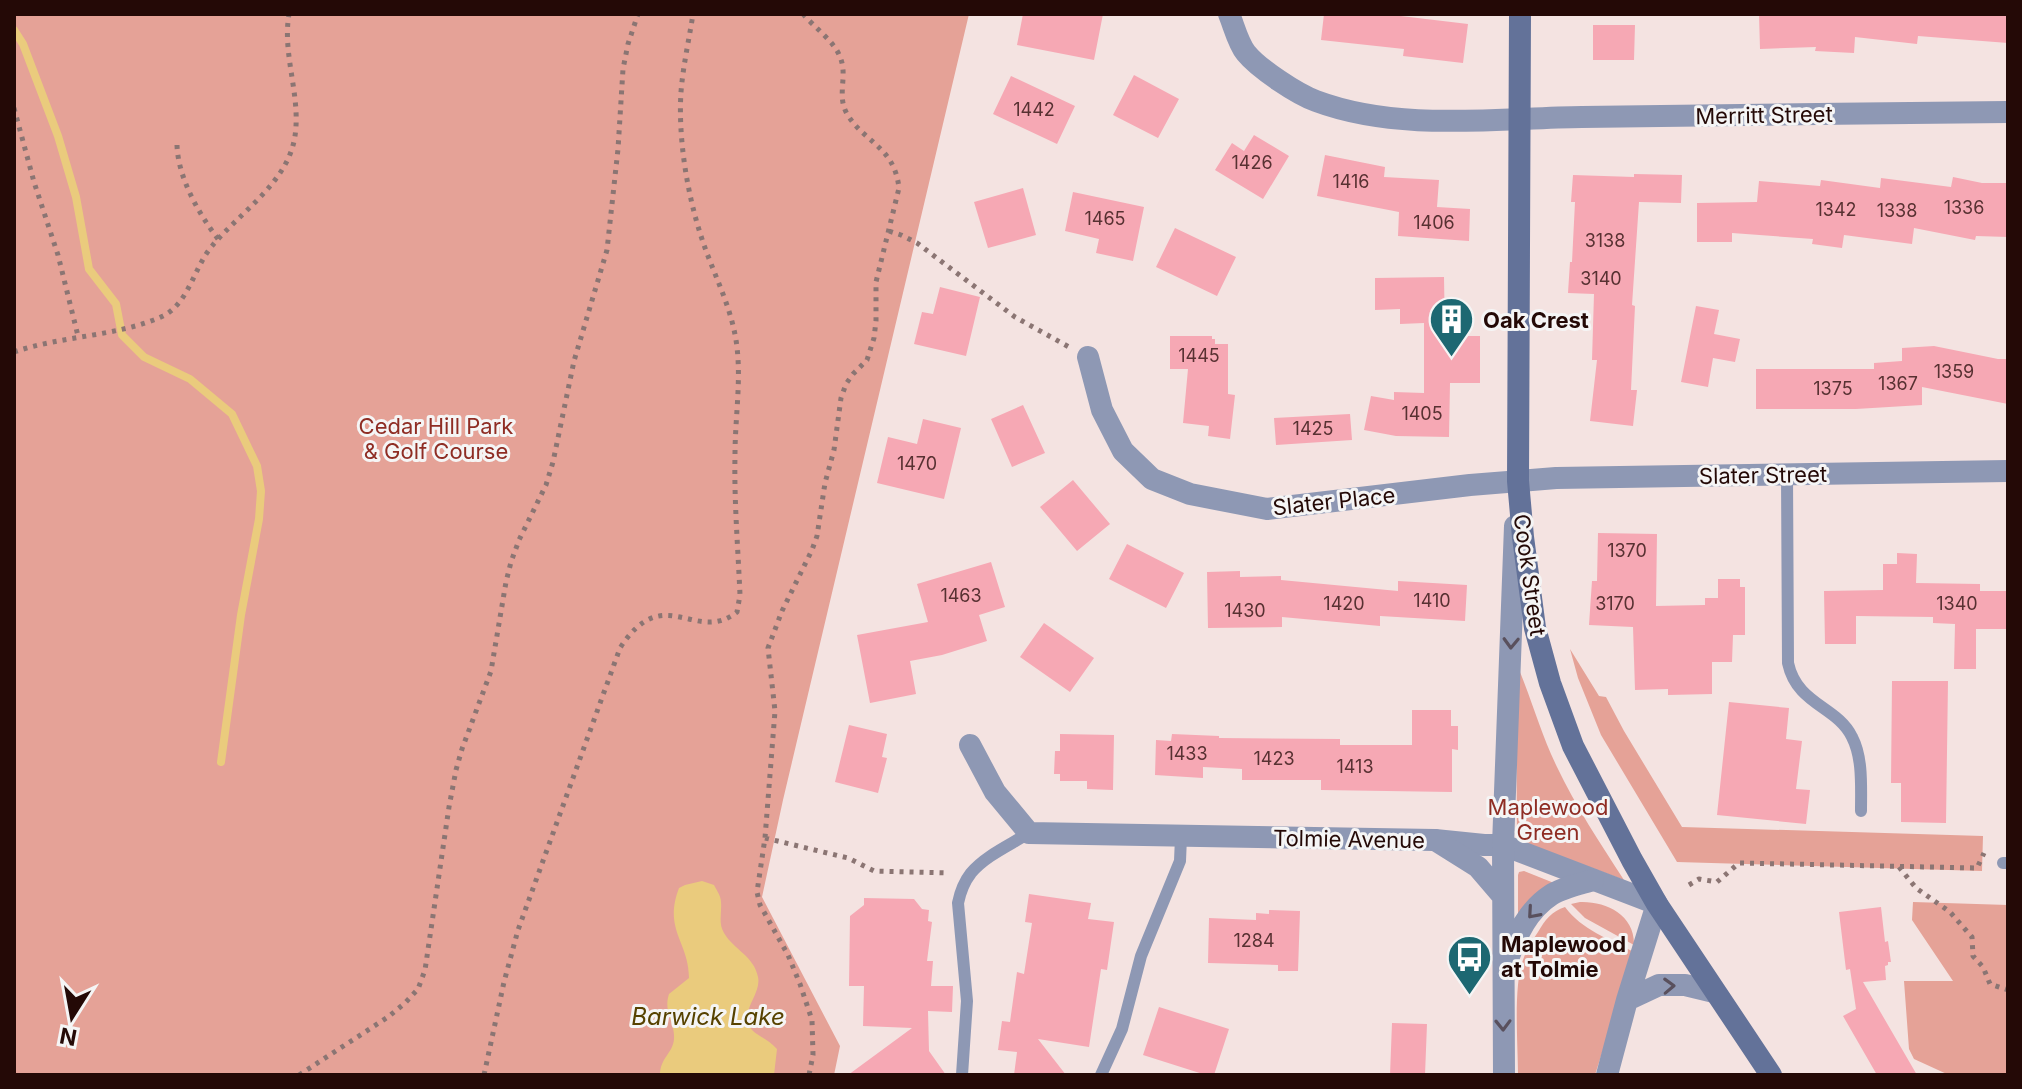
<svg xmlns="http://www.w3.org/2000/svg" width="2022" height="1089" viewBox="0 0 2022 1089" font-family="Inter,sans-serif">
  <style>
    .green { fill: #e5a297 }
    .water { fill: #eacb7d }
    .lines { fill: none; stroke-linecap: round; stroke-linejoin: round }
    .stream { stroke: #eacb7d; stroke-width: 8 }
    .building { fill: #f6a8b4 }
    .path { stroke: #8b7573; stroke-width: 5; stroke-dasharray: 4 6; stroke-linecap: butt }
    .service { stroke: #8e98b4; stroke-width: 12 }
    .minor { stroke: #8e98b4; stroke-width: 22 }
    .tertiary { stroke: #8e98b4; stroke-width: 22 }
    .secondary { stroke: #637299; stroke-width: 22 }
    .oneway { stroke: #59505d }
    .labels { text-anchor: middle; stroke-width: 6; stroke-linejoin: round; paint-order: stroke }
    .number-label { font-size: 18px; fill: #583132 }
    .street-label { font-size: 22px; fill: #240906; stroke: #f5f5f5 }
    .poi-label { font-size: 22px; font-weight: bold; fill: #240906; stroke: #f5f5f5; text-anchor: start }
    .park-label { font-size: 22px; fill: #8f2d24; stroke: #f5f5f5 }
    .water-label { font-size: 24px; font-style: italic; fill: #574200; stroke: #f5f5f5 }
  </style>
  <rect width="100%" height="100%" fill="#f4e3e1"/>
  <path class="green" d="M14,14H969L783,800L762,897L840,1046L834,1075H14Z
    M1570,649L1599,696L1606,697L1624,731L1682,827L1983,836L1982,871L1677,862L1601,735L1578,678Z
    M1520,672C1533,704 1542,736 1557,767C1576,807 1600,843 1624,880L1517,840L1516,675Z
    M1524,871L1554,883L1518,914V875L1519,872Z
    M1580,902C1606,901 1635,915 1634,945L1585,918L1571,904Z
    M1913,902L2008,905V1075H1949L1914,1059L1909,1049L1904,981H1953L1912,920Z
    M1565,907C1581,929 1610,940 1634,952L1595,1075H1518C1518,1044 1513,987 1523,960C1526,950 1532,941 1538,932C1545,920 1552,911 1565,907Z"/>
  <path class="water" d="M702,881L714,885C717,891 721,896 721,902C722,913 718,923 724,933C734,950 754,956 758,977C762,995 737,1013 752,1030C759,1037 768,1039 777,1049L774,1075H660C660,1058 673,1053 674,1039C675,1022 663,1012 669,994L689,978C689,942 663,930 679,888L685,885Z"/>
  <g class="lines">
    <path class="stream" d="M14,30L23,44L58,136L76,197L89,269L116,304L122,335L144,357L190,379L232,414L257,466L261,491L259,519L241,615L221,762"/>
  </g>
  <path class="building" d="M1023,14H1103L1094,60L1017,45Z
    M1324,14H1384L1468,24L1463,63L1403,56L1404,49L1321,40Z
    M1759,14H2008V43L1918,36L1917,44L1855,37L1854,53L1815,51L1816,47L1760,49Z
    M1593,25H1635L1634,60H1593Z
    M1134,75L1179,99L1158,138L1113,115Z
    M1011,76L1075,106L1057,144L993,114Z
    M1254,135L1289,156L1263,199L1215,170L1232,143L1244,151Z
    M1325,155L1385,167L1384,177L1439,180L1437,207L1470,209L1469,241L1398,236L1399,212L1317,196Z
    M1634,174L1682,175L1681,203L1639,202L1632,305L1635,306L1631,390H1637L1633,426L1590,421L1597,360H1592L1594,294L1568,293L1570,262H1572L1575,202H1571L1573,175L1634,177Z
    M1953,177L1982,183H2008V237L1976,236L1975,240L1914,228L1912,244L1844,235L1842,248L1812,244L1813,239L1732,233V242H1697V203L1757,202L1759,181L1820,186L1821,180L1880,188L1881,178L1951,187Z
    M1023,188L1036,235L988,248L974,202Z
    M1073,192L1144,207L1133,261L1096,253L1099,239L1065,231Z
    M1175,228L1236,257L1217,296L1156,267Z
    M1444,277L1445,336H1480V383H1450L1449,437L1396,436L1364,430L1371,396L1394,400V392L1424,393V323L1400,324V309L1375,310V278Z
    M940,287L980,297L966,356L914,344L922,312L933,314Z
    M1696,306L1719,310L1714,334L1740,339L1735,362L1713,358L1708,387L1681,382Z
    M1170,336H1212V339H1215V344H1228V394L1235,395L1230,439L1208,436L1209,426L1183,423L1188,369H1170Z
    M1934,346L1998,359H2008V404L1922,387V405L1856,409H1756V369H1874V363L1902,361V348Z
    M1023,405L1045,453L1012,467L991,419Z
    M1350,414L1352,440L1276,445L1274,418Z
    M923,419L961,428L944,499L877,483L888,437L917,444Z
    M1073,480L1110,524L1077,551L1040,507Z
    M1598,533L1657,534L1656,606L1705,605V598H1718V579H1740V587H1745V635H1733L1732,662H1712V694L1668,695V689L1635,690L1633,627L1589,625L1592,581H1597Z
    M1127,544L1184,573L1166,608L1109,579Z
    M1897,553L1917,554L1916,583L1980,584V591H2008V629H1976V669H1954L1955,624L1933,623V617L1856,616V644H1825L1824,591L1883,590V564H1897Z
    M991,562L1005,607L979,615L987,641L942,655L910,661L916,694L870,703L857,635L928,622L917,584Z
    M1240,571V577L1281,576V580L1398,591V581L1467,585L1465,621L1380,616V626L1282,617V627L1208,628L1207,572Z
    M1044,623L1094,658L1070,692L1020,657Z
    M1892,681H1948L1946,823L1901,822V783H1891Z
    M1729,702L1789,708L1786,739L1802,741L1796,789L1810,790L1806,824L1717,815Z
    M1412,710H1451V726H1458V750L1452,749V792L1321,790V780H1242V769L1203,767V778L1155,775L1156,740L1171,741L1172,734L1219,736V738L1340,739V745H1412Z
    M849,725L887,734L882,757L887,758L878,793L835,782Z
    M1060,734L1114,735L1113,790L1087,789V781H1060V774H1054L1055,751H1060Z
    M1029,894L1091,903L1088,919L1114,922L1107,970L1101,969L1089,1047L1038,1039L1066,1075H1014L1017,1052L998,1050L1002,1021L1010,1022L1017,972L1024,974L1032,923L1025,922Z
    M864,898L914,899L922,909L929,910L928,921L932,922L927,961H933L931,986H953L952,1012L928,1011L929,1051L946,1075H848L912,1028L863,1026L864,986H849L850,916L864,905Z
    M1881,907L1885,942L1888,941L1891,962H1888V965L1885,966L1886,980L1863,982L1917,1075H1877L1843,1016L1856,1009L1850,969L1846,970L1839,912Z
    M1269,910L1300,911L1298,971H1278V965L1208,963L1209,918L1256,920V913L1269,914Z
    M1159,1007L1229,1029L1214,1075H1206L1143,1055Z
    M1392,1023L1427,1024L1425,1075H1390Z"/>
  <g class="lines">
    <path class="path" d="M803,14C814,27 835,42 840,57C848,75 837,94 846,112C863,143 894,145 899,188L876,282V321L874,338L867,360L853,374L846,384L841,398L834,450L825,483L817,536L812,550L782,611L768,648L775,711L765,838L757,892L760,905L788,955L800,984L812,1020L813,1055L809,1075
      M14,108L34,182L58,255L78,336
      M177,145C178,178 199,214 218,239
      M889,231L901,235L917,243L1015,317L1069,347
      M14,352C60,336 121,336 163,316C189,303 194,267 212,246C240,212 288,183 295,136C301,95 282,55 289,14
      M765,838L848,858L874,871L949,873
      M1899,867L1916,888L1950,912L1972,937L1973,956L1983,967L1990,984L2008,990
      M1689,885L1699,879L1717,882L1739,863L1977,868L1984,853
      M299,1075L388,1017L405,1003L418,989L425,970L449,807L456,770L462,749L491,671L506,582L511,562L519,540L546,485L553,462L574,361L607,250L618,149L623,69L628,44L638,14
      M484,1075L504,982L518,930L620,648C664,580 695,645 737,612L740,595C738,548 734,501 735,455C735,416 742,378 736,340C730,303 712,271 701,236C687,193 678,137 681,92C683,66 689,40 693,14"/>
    <path class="service" d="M1787,474L1788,663C1797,705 1837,706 1852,737C1863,758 1861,787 1861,811
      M2003,863H2008
      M962,1075L967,1001L958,903C960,893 964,882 971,873C985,856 1010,845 1029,833
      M1101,1075L1122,1029L1141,956L1180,861L1181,837"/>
    <path class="minor" d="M1229,14C1234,26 1238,43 1246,53C1259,69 1297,94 1316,101C1399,132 1496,118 1582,117C1724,114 1866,114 2008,112
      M1088,357L1102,410L1123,451L1152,479L1190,494L1267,509L1470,485L1556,478L2008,471
      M970,745L995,792L1029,833L1435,840L1484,845H1503L1657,904"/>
    <path class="tertiary" d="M1435,840L1478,867L1502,895
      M1508,959C1517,934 1528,910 1551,895C1562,888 1580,884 1593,880
      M1627,1000L1659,985H1685L1714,992
      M1504,1075L1503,845L1515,526
      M1607,1075L1627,1000L1657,904"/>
    <path class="secondary" d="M1520,14L1518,481L1523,537L1535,628L1550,683L1573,746L1632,860L1657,904L1771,1075"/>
  </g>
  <defs><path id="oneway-chevron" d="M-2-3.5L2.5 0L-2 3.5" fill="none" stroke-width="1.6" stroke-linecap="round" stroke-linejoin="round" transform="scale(2)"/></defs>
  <g class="oneway">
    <use href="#oneway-chevron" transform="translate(1511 643) rotate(92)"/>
    <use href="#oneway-chevron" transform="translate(1533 913) rotate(131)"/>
    <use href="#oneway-chevron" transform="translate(1669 986) rotate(-2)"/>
    <use href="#oneway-chevron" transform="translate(1503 1025) rotate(89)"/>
  </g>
  <defs>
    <symbol id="building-pin" viewBox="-11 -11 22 30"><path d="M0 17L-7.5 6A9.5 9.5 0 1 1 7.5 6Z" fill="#1d6872" stroke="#f5f5f5"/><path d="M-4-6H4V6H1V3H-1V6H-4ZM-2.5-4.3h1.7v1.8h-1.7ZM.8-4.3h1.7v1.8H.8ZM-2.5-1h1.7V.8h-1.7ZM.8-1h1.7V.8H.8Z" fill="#fff"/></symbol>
    <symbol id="bus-pin" viewBox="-11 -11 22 30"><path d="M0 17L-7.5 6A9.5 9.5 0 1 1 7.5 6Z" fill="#1d6872" stroke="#f5f5f5"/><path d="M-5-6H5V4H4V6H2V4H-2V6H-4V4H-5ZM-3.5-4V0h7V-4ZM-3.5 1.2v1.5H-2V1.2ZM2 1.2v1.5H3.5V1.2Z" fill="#fff"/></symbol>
  </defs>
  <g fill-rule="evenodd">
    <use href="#building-pin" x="1426" y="294" width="51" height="69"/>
    <use href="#bus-pin" x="1444" y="932" width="51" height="69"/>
  </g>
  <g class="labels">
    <g class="number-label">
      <text x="1034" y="116">1442</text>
      <text x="1252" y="169">1426</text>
      <text x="1351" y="188">1416</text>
      <text x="1964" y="214">1336</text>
      <text x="1836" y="216">1342</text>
      <text x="1897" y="217">1338</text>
      <text x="1105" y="225">1465</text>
      <text x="1434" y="229">1406</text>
      <text x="1605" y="247">3138</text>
      <text x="1601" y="285">3140</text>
      <text x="1199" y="362">1445</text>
      <text x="1954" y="378">1359</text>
      <text x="1898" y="390">1367</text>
      <text x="1833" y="395">1375</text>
      <text x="1422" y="420">1405</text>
      <text x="1313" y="435">1425</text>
      <text x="917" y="470">1470</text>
      <text x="1627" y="557">1370</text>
      <text x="961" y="602">1463</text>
      <text x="1432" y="607">1410</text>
      <text x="1344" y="610">1420</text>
      <text x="1615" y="610">3170</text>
      <text x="1957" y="610">1340</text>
      <text x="1245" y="617">1430</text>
      <text x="1187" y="760">1433</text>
      <text x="1274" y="765">1423</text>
      <text x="1355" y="773">1413</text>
      <text x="1254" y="947">1284</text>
    </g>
    <g class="street-label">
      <text transform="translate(1764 115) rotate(-1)" y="8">Merritt Street</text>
      <text transform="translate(1763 475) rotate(-1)" y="8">Slater Street</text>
      <text transform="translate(1334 501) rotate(-6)" y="8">Slater Place</text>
      <text transform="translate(1530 575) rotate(82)" y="8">Cook Street</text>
      <text transform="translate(1349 839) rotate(1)" y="8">Tolmie Avenue</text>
    </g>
    <g class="poi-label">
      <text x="1483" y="328">Oak Crest</text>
      <text x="1501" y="952">Maplewood<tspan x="1501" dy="25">at Tolmie</tspan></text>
    </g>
    <g class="park-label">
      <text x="436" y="434">Cedar Hill Park<tspan x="436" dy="25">&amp; Golf Course</tspan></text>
      <text x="1548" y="815">Maplewood<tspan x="1548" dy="25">Green</tspan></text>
    </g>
    <g class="water-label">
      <text x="708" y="1025">Barwick Lake</text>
    </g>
  </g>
  <rect width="2022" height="1089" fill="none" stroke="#240906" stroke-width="32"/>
  <g transform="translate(72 1017) rotate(191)" stroke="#f5f5f5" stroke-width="6" paint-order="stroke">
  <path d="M0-6L14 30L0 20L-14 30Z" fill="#240906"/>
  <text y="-12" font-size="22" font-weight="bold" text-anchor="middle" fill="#240906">N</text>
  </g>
</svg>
